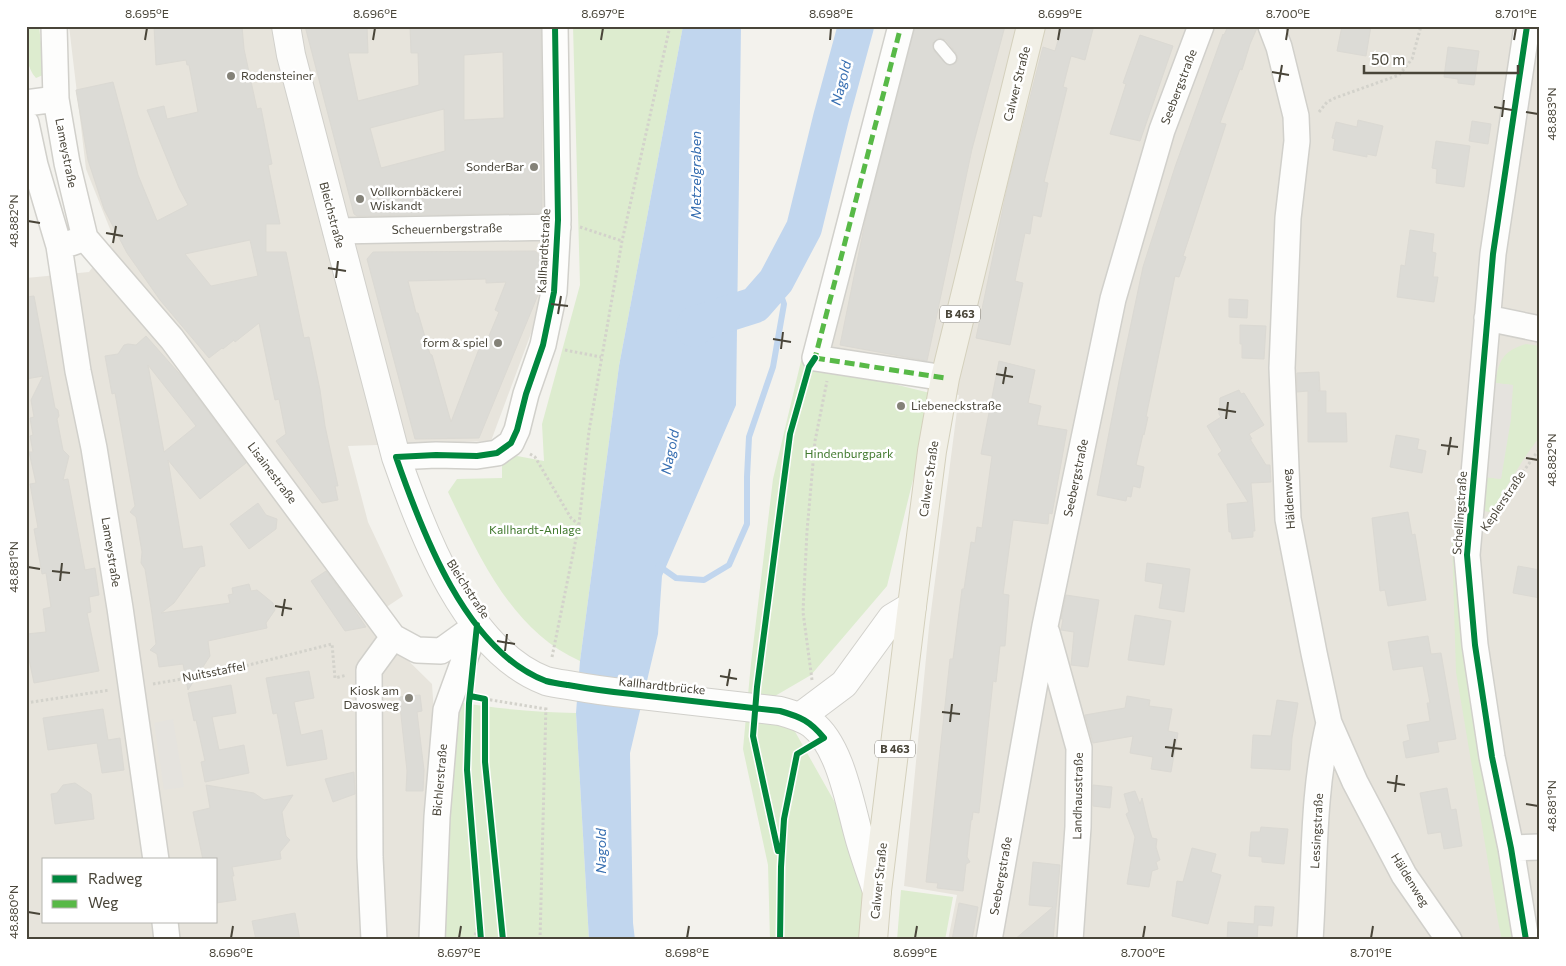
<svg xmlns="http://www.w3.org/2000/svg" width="1566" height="966" viewBox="0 0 1566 966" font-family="Commissioner,sans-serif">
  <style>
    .residential { fill: #e7e4dc; fill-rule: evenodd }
    .green { fill: #ddeccf }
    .parking { fill: #e5e3de }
    .water { fill: #c1d6ee }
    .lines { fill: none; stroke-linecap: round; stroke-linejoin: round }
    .stream { stroke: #c1d6ee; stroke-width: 6 }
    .river { stroke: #c1d6ee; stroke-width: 36 }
    .building { fill: #dcdbd6; stroke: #dbd9d3; fill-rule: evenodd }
    .service-casing { stroke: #d1d0cb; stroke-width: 15 }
    .minor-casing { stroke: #d1d0cb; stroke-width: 28 }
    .tertiary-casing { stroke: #d1d0cb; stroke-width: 30 }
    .primary-casing { stroke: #d4d0bc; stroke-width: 30 }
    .path { stroke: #d3d2cb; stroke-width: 3; stroke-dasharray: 2.5 2.5; stroke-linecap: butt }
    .service { stroke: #fdfdfc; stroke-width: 12 }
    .minor { stroke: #fdfdfc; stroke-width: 25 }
    .tertiary { stroke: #fdfdfc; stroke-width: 28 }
    .primary { stroke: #f1efe6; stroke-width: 28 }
    .quiet { stroke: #58b947; stroke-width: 5; stroke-dasharray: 10 5; stroke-linecap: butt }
    .cycleway-casing { stroke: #fff; stroke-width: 9 }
    .cycleway { stroke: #00873e; stroke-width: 6 }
    .ticks { fill: none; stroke: #494539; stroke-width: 2 }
    .poi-dot { fill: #848278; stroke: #fff; stroke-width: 2 }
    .labels { text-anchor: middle; stroke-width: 5; stroke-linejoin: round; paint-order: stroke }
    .shield { fill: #fff; stroke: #807d74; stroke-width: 1 }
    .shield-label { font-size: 11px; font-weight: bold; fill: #494539 }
    .poi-label { font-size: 12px; fill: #494539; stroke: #fff; text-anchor: start }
    .street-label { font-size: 12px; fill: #494539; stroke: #fff }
    .park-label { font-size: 12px; fill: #41792e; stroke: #fff }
    .water-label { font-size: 14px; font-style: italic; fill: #366eb1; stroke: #fff }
    .neatline { fill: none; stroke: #494539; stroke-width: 2 }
    .ticks-label { font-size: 12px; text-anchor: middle; fill: #494539 }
  </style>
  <rect width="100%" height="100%" fill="#f3f2ed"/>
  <path class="residential" d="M69,26H547L550,222L540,309L491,441L348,446L368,522L403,596L367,620L432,684L435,727L427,940H26V278L89,272L114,239L86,169ZM44,860H216V922H44Z
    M903,26H1540V940H948L957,895L904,886L929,627L959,395L826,368Z"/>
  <path class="green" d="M26,26H39L44,70L43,75L36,78C24,65 26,43 26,26Z
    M573,26H683L619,366L580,661C511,630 479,556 448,492L457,479L502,478V458L517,456L544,461L542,424L580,285Z
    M1526,344L1540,346V436L1523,460L1493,509L1489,512L1484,511L1482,507L1484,477L1501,479L1513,385L1495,383C1499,360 1503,351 1526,344Z
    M801,361L934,394L887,586L811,675L775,696L842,815L867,887L861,940H770L768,865L743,749L751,663L773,479Z
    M1452,542H1455L1456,573L1463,648L1514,940H1502L1498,921L1456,672Z
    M458,702C497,709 537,712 576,713L589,940H444L448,797Z
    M901,890L953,897L945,940H897Z"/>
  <path class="parking" d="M1495,383L1513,385L1511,419L1501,479L1484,477Z
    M173,719L184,787L164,790L154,723Z"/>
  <path class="water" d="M683,26H741L736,405L662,576L658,634L630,753L633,923L635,940H589L576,713L580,661L619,366Z"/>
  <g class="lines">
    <path class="stream" d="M659,566L676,578L704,580L729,565L747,524V477L749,437L773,367L784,304L776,281"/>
    <path class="river" d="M694,329L695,324L755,305L776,281L804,228L831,118L856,26"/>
  </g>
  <path class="building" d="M154,26H242L244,49L257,109L261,108L272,164L268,165L280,224H266V252H286L304,338L309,337L320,390L325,426L338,486H335L338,500L322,503L276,441L286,434L279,399L275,400L259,323L235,342L234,340L223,349L222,348L209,358L160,300L139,270L127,253L104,209L88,160L76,90L113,82L138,175L157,221L188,205L179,188L147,110L164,106L167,119L198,112L189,65H187L186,60L156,65ZM250,240L258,276L211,286L185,254Z
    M305,26H367L368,53H348L358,101L419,85L418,53H411L410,26H541L542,213L357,216L354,214ZM503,52L504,118L464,120V55ZM444,109L445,151L381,168L370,128Z
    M915,26H1005L972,149L927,361L840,345L867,213ZM939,38L946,40L956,53L958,60L955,64L947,65L934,51L933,43Z
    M1062,26H1083L1093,29L1085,60L1071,56L1063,87L1067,88L1044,182L1048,183L1041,217L1033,215L1030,234L1025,233L1015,281L1023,283L1010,345L976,338L1008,184L1043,47L1055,51Z
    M1228,26H1257V28L1250,44L1242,70L1240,69L1220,123L1226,124L1190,235L1183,256L1186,257L1179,277L1175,276L1146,417H1148L1144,435L1143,434L1136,465L1144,467L1140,488L1133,486L1131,497L1127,496L1126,501L1097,495L1120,376L1143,267L1175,167L1223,34L1224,35Z
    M1342,26H1371L1366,56L1337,51Z
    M1140,35L1173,46L1140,141L1110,134L1126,84L1123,83Z
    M1448,47L1479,51L1474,85L1458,83V79L1444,77Z
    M1358,120L1383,126L1376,156L1367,154V157L1333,150L1335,139L1332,138L1336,122L1357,127Z
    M1472,121L1491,124L1488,144L1469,141Z
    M1436,141L1470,146L1464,187L1436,183L1437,169L1432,168Z
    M1410,230L1434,234L1432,252L1436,253L1433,277H1438L1434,302L1397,297L1401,265L1405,266Z
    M535,251L542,257L540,290L479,438L415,439L367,259L373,252ZM486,279V283L506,282L495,310L499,312L486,343L482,341L451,422L432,355L430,354L418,313H416L408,281Z
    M34,296L55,408L58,410L59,416L57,419L63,450L69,456L63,480L68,479L85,570L95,568L99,595L89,597L91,612L87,613L99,671L34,683L26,645V634L46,632L43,609L51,607L46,573L42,574L34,529L38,528L30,484L36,483L29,452H33L30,436L33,435L30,418L34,417L31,400L43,376L26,379V297Z
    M1229,299L1248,300L1247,318L1229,317Z
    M1240,325L1266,326L1264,359L1242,358V344H1240Z
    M146,336L185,380L246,463L200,499L168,460L183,549L202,546L205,566L200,567L174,603L161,613L230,603L228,595L233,594L232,588L249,584L251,591L257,590L273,603L275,610L266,623L267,628L208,641L210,656L188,690L183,664L159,667L157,654L150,650L156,644L152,614L145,569L141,563L142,552L136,517L130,512L135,506L115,393L112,394L105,356L118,354L124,345L128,344L136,345ZM148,365L196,426L164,452Z
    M999,361L1035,370L1028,403L1041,406L1037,425L1067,430L1052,514L1049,513L1048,524L1013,520L1003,594L1009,595L1005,646H1000L996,682L993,681L979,813L973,812L972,820H971L967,857L970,862L966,864L963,891L937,888L938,883L926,882L950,659H953L962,589H964L971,542L975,543L977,527L982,528L992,456L981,454Z
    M1319,372L1320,391H1318H1326V413H1346L1347,442H1308V391L1297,392V373Z
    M1239,390L1241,394L1244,393L1264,425L1249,434L1252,439H1250L1266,465H1270L1271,482L1251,483L1255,531H1253V537L1232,539L1231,532H1229L1227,504L1248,502L1218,454L1222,451L1207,426L1221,417L1219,414L1220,398Z
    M1396,435L1419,439L1417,449L1426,451L1422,473L1390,467Z
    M258,503L266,515L277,519L276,529L249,549L230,524Z
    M1408,512L1412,535L1415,534L1426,600L1388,606L1385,590L1380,591L1372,518Z
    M1147,563L1190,569L1184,612L1159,608L1163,584L1145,581Z
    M1518,566L1540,570V598L1513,593Z
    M326,571L347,599L366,627L345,631L311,581Z
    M1066,595L1099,600L1088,667L1071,665L1074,632L1061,630L1063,619H1061Z
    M1135,615L1171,621L1164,665L1128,660Z
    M1428,636L1431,654L1441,653L1456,739L1437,742L1439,752L1406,758L1403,742L1410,740L1407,725L1430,721L1427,703H1430L1423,666L1393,670L1388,642Z
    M309,671L314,698L294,702L301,735L322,730L327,759L287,766L277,713L273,714L266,678Z
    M231,685L236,713L212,717L219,750L244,745L249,773L205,782L201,762L205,761L196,720L194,721L188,693Z
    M420,695L422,711L417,712L424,770L423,791H406L407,771L399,697Z
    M1127,696L1150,700L1149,706L1172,709L1168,731L1178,733L1171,772L1151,769L1153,757L1130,753L1133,736L1093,743L1085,715L1125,708Z
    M1277,700L1298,703L1292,738L1290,770L1251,768L1253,735L1271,736Z
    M103,709L108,740L120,738L124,770L102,773L97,743L48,750L43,718Z
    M354,772L355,794L333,802L325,779Z
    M75,783L91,794L94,819L55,824L51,794L57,793L63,785Z
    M206,785L254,793L264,800L293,795L282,812L286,836L290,840L280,852L281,859L232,867L234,876H232L236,900L216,903V860H203L193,812L210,808Z
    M1093,785L1112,787L1110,808L1093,806Z
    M1447,788L1451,810L1456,809L1462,846L1444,849L1441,832L1428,834L1420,793Z
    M1135,791L1140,804L1142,798L1149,828L1152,838L1157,839L1156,847L1160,860L1156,862L1158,869L1152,871L1149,887L1127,884L1135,837L1126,814L1129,812L1124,794Z
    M1261,827L1288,829L1284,864L1262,862V857L1249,856L1251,832H1260Z
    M1192,848L1216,854L1211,872L1221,875L1208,924L1172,916L1177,881L1183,882Z
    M1033,862L1060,865L1053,940H1014L1053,907L1029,905Z
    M959,903L978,907L972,940H952Z
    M1255,906L1274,907L1272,926L1258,925L1257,940H1227L1228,922L1254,924Z
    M295,913L300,940H256L252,921Z"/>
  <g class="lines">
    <defs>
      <path id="service" d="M940,46L950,58"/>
      <path id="minor" d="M54,26L56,99
        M901,26L815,358L945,378
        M1271,26L1279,47L1296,116L1297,141L1288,218L1282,368L1288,519L1314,653L1329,723L1355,782L1404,875L1449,940
        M26,103L56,99L67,163L85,238L71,243
        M26,123L35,165L59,246L78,371L94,448L120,608L156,860
        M336,231L558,227
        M85,238L172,339L393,637L417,650L441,651L477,625
        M1487,318L1540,329
        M396,457L436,455L477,456L497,453L511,443L517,430L526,394L543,345L554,292L558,220L555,26
        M1047,633L1079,748L1078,827L1070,940
        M1511,848L1540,847
        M165,922L167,940
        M374,940L370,857L369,670L393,637
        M432,940L437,817L446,710L477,625
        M989,940L1045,626L1113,299L1162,130L1201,26
        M1310,940C1315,868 1312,793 1329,723
        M1526,940L1511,848L1492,757L1475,645L1467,555L1493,254L1527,26"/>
      <path id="tertiary" d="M286,26L291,55L396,457C422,532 466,651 546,681C553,683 561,684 568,685C590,689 611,692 632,694C681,700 730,705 780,711C791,714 802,717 812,724C841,746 850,806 860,840C865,857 871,874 877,891
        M800,717L844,684L892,618L912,606"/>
      <path id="primary" d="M873,940L877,891L912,606L932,451L945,378L1031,26"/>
    </defs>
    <use href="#service" class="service-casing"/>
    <use href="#minor" class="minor-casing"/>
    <use href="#tertiary" class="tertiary-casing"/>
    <use href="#primary" class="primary-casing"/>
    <path class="path" d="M1319,112L1327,102L1335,98L1399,75L1412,59L1421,26
      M580,227L622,241
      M565,350L601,357
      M530,454L535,457L571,518L578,524
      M1494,513L1540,448
      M552,657L579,524L589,431L622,241L670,26
      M812,680L803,612L807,531L815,441L827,381
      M153,684L217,673L332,644L335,678L347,675
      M485,699L546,709
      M26,703L110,690
      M474,940L479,919
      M540,940L546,705"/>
    <use href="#service" class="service"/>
    <use href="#minor" class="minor"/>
    <use href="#tertiary" class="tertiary"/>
    <use href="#primary" class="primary"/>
    <path class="quiet" d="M815,358L945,378
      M813,362L815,358L901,26"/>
    <defs>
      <path id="cycleway" d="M555,26L558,220L554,292L543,345L526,394L517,430L511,443L497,453L477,456L436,455L396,457C422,532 466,651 546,681C553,683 561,684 568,685C590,689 611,692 632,694C681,700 730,705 780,711C801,717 810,721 824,738L797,754L784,819L781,867L780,940
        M477,625L469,703L467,770L481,940
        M470,696L485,699V762L503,940
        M778,851L753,736L757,687L790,434L809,367L815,358
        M1526,940L1511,848L1492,757L1475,645L1467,555L1493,254L1527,26"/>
    </defs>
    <use href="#cycleway" class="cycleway-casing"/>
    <use href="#cycleway" class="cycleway"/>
  </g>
  <path class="ticks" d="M145,40L147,28M373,40L375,28M601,40L603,28M830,40L831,28M1058,40L1060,28M1286,40L1288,28M1514,40L1516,28M1272,72L1289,75M1279,82L1282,65M1494,107L1512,110M1526,112L1538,114M1502,117L1504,100M28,221L40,223M106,233L123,236M113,243L116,226M328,268L346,271M336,278L338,261M551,304L568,306M558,314L561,296M773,339L791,342M781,349L783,332M996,374L1013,377M1003,384L1006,367M1218,409L1236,412M1226,419L1228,402M1441,445L1458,447M1448,455L1451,437M1526,458L1538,460M28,567L40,569M52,571L70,573M60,581L62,563M275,606L292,609M282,616L285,599M497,641L515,644M505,651L507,634M720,676L737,679M727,686L730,669M942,712L960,714M950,722L952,704M1165,747L1182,749M1172,757L1175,739M1387,782L1405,785M1395,792L1397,775M1526,804L1538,806M28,912L40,914M231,938L233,926M459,938L461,926M687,938L689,926M915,938L917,926M1143,938L1145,926M1371,938L1373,926"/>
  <g class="poi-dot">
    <circle cx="231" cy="76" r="5"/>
    <circle cx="534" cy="167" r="5"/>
    <circle cx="360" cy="199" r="5"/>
    <circle cx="498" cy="343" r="5"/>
    <circle cx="901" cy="406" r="5"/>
    <circle cx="409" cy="698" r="5"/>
  </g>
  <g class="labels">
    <g class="shield">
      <rect x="940" y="305.5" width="40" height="17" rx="4"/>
      <rect x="875" y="740.5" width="40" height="17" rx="4"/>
    </g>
    <g class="shield-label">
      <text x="960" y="318">B 463</text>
      <text x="895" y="753">B 463</text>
    </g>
    <g class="poi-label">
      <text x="241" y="80">Rodensteiner</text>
      <text x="524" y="171" text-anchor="end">SonderBar</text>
      <text x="370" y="196">Vollkornbäckerei<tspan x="370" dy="14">Wiskandt</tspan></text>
      <text x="488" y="347" text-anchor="end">form &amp; spiel</text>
      <text x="911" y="410">Liebeneckstraße</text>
      <text x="399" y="695" text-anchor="end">Kiosk am<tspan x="399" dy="14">Davosweg</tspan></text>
    </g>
    <g class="street-label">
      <text transform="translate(1017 84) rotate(-76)" y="4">Calwer Straße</text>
      <text transform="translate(1179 87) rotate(-69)" y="4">Seebergstraße</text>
      <text transform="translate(66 153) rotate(79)" y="4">Lameystraße</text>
      <text transform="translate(332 215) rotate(75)" y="4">Bleichstraße</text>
      <text transform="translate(447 229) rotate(-1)" y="4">Scheuernbergstraße</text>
      <text transform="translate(544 251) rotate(-87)" y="4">Kallhardtstraße</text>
      <text transform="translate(272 473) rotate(53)" y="4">Lisainestraße</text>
      <text transform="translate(1076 478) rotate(-78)" y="4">Seebergstraße</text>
      <text transform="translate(929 479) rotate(-82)" y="4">Calwer Straße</text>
      <text transform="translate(1289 499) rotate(-94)" y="4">Häldenweg</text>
      <text transform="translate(1503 501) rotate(-56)" y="4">Keplerstraße</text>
      <text transform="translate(1460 513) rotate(-86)" y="4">Schellingstraße</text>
      <text transform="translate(111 552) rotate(81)" y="4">Lameystraße</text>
      <text transform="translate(468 589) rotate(57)" y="4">Bleichstraße</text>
      <text transform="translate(214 672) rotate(-11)" y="4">Nuitsstaffel</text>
      <text transform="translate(662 686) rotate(6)" y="4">Kallhardtbrücke</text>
      <text transform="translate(440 780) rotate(-85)" y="4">Bichlerstraße</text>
      <text transform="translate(1078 796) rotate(-89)" y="4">Landhausstraße</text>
      <text transform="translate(1317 831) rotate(-87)" y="4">Lessingstraße</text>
      <text transform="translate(1001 876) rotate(-80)" y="4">Seebergstraße</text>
      <text transform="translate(1410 880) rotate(58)" y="4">Häldenweg</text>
      <text transform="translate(879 881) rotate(-84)" y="4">Calwer Straße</text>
    </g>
    <g class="park-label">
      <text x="849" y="458">Hindenburgpark</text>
      <text x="535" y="534">Kallhardt-Anlage</text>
    </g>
    <g class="water-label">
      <text transform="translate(841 83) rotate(-76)" y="5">Nagold</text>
      <text transform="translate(696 175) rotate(-90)" y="5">Metzelgraben</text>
      <text transform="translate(670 452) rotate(-79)" y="5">Nagold</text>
      <text transform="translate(601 851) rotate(-90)" y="5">Nagold</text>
    </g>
  </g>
  <rect width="1566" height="966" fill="none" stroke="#ffffff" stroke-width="55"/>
  <rect x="42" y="858" width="175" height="65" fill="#ffffff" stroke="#b6b5b0"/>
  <rect x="52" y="875" width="25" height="8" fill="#00873e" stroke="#b6b5b0"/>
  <text x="88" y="884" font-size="15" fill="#494539">Radweg</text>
  <rect x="52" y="900" width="25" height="8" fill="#58b947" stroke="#b6b5b0"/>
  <text x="88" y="908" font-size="15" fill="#494539">Weg</text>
  <path d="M1364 65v8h154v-8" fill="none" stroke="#494539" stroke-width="2.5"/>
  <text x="1371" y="65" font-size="15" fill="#494539" stroke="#ffffff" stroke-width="4" paint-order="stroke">50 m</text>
  <rect x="28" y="28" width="1510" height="910" class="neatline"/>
  <g class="ticks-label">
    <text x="147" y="18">8.695°E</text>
    <text x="375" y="18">8.696°E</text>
    <text x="603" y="18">8.697°E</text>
    <text x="831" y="18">8.698°E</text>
    <text x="1060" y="18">8.699°E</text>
    <text x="1288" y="18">8.700°E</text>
    <text x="1516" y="18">8.701°E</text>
    <text transform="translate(1552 114) rotate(-90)" y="4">48.883°N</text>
    <text transform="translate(14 221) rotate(-90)" y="4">48.882°N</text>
    <text transform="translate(1552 460) rotate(-90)" y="4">48.882°N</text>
    <text transform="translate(14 567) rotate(-90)" y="4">48.881°N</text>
    <text transform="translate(1552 806) rotate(-90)" y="4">48.881°N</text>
    <text transform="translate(14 912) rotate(-90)" y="4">48.880°N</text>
    <text x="231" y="957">8.696°E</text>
    <text x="459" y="957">8.697°E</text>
    <text x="687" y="957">8.698°E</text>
    <text x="915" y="957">8.699°E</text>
    <text x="1143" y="957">8.700°E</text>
    <text x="1371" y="957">8.701°E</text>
  </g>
</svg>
